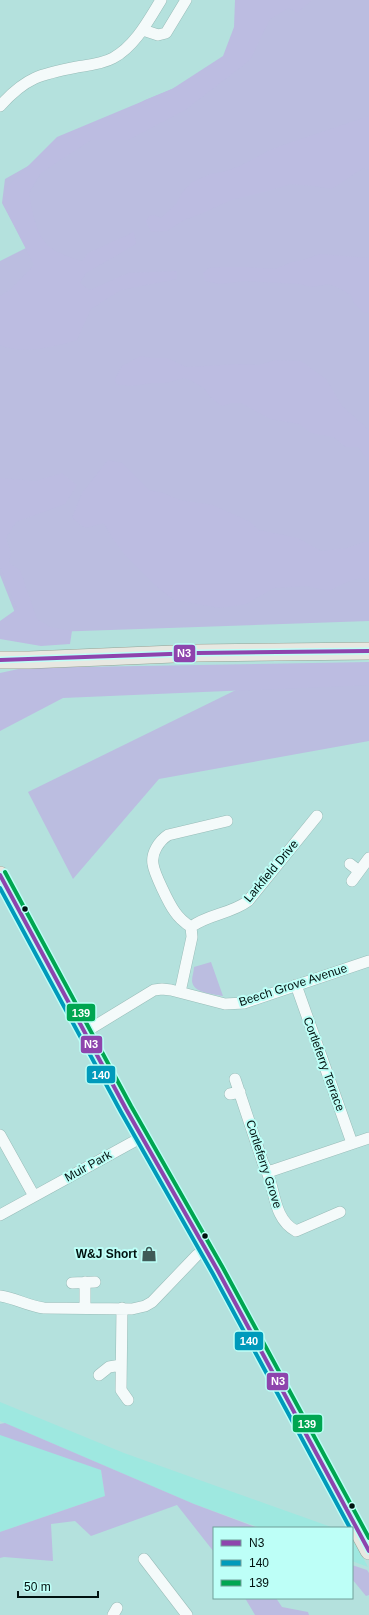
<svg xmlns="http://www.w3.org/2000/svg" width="369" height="1615" viewBox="0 0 369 1615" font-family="Helvetica,sans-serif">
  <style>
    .built { fill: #9ee8e0 }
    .green { fill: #bbbde0 }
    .forest { fill: #bcbce1 }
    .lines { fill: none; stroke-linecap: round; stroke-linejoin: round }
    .street-casing { stroke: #98bcb8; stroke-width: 12 }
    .primary-casing { stroke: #96a295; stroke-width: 18 }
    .street { stroke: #f4fafa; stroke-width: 11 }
    .primary { stroke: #e7e8e1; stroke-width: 17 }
    .bus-1-casing { stroke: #bdfff7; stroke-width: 7 }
    .bus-2-casing { stroke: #bdfff7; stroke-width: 7 }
    .bus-3-casing { stroke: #bdfff7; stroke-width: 7 }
    .bus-1 { stroke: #8e44ad; stroke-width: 4 }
    .bus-2 { stroke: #009abb; stroke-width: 4 }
    .bus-3 { stroke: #00a651; stroke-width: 4 }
    .bus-dot { fill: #00110f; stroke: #bdfff7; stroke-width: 1.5 }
    .labels { text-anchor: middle; stroke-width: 4; stroke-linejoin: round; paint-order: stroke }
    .street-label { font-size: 12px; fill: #00110f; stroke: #bdfff7 }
    .poi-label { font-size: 12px; font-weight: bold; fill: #00110f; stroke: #bdfff7; text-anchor: end }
    .line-badge { stroke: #bdfff7; stroke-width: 1.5 }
    .badge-label { font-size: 11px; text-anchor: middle; font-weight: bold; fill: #fff }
  </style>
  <rect width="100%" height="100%" fill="#b4e1dd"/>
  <path class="built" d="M0,1402L124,1453L334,1528H261L194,1504L0,1421Z
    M0,1431L101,1470L105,1496L0,1532Z
    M352,1537L368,1567L352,1561Z"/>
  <path class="green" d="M236,0H369V621L23,633L0,575V261L26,248L2,203L5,179L145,100L238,62Z
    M369,683V741L159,779L73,879L28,792L240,688Z
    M211,962L223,996C213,994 193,993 192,981C192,976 194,971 194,967Z"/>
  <path class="forest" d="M235,0H312L297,13L289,8L270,19L250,60L185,110L128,140H91L41,173L29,193C32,208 34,227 44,241C50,251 71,258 82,261L88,253L134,232L136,244L86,273L80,283L90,290L128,273L177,271V279L121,290L91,309L77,340C54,347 23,355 0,345V296L11,289L34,265L3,204L6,188L57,137L172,89L223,56L234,27Z
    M369,116V170L364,168C352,174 343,183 331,189L314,186L290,184L275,189L231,200L203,213L184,220L167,231L151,232L146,221L149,216L154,215L161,218L176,204L182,193L191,183L199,179L211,174L223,172L240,166L268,151L283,145Z
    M320,254L369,258V313L363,312L354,303L351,295L341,289L329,284L312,287L299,284L246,281L219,284L205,281L203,273L209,268L221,267H246L275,269L292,262L303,260Z
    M141,356L151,358H167L186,367L239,364L258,365L276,360L301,361L326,379L342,406L369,430V462L358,447H346L333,437L311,433L299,424L270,419L241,403H231L222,406L212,399L204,388L190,380L184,378L165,383H153L130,386L116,384L115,379L122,366Z
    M108,460L122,463L149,490L163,493L180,500L213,505L249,521L259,530L298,538L321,551L347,548L365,542H369V580C355,575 341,586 328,591L307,586L274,588L246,604L220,608L174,600L156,586L126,556L111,536L104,523L85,528L72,518L82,493Z
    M62,473L77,485L65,504L16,522L6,538L11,553L9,563L20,570L37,619L50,627L72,631L70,644L41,646L0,639V621L17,609L0,566V478L35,481Z
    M369,662V685L63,698L0,731V673L23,668Z
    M5,1423L194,1504L258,1528H214V1552L177,1505L91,1536L75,1521L51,1524L53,1561L4,1557L0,1558V1532L105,1496L101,1470L0,1435V1424Z
    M352,1565L367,1570L369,1573V1595L366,1596L352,1579Z
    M245,1598H276L282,1607L308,1612L309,1615H255Z"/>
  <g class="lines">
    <defs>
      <path id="street" d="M143,30L158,35L166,33L186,0
        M0,106C26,77 41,74 77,67C89,65 102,64 113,58C135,46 148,21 161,0
        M350,864L359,871
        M352,881L369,858
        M191,927C185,923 179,918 175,912C169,904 154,873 153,864C151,853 159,841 168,835L227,821
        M296,985L352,1143
        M180,992L192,937L191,927C208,914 231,914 248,901L317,816
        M85,1032L154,990L162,989L171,990L225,1004L244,1003L369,961
        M235,1079L263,1163C276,1184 271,1218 296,1231L340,1212
        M230,1094L240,1092
        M0,1135L34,1196
        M268,1172L369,1138
        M0,1215L142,1137
        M85,1282V1308
        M72,1283L95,1282
        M0,1296C15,1298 28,1306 44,1308L132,1309L145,1306L152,1302L197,1255L206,1250
        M122,1308L121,1390L128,1400
        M99,1375L109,1367L121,1365
        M144,1559L187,1615
        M113,1615L117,1608"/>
      <path id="primary" d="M0,660H29L198,653L369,651
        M0,875L126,1109L218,1271L369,1551"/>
    </defs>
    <use href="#street" class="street-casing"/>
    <use href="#primary" class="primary-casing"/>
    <use href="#street" class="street"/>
    <use href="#primary" class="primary"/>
    <defs>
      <path id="bus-1" d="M0,660L198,653L369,651
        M0,875L126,1109L218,1271L369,1551"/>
      <path id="bus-2" d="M0,888L121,1112L213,1274L350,1528"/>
      <path id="bus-3" d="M5,872L131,1106L223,1268L369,1538"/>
    </defs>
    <use href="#bus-1" class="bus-1-casing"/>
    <use href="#bus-2" class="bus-2-casing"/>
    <use href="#bus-3" class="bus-3-casing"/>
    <use href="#bus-1" class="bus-1"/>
    <use href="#bus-2" class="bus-2"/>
    <use href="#bus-3" class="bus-3"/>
  </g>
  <defs>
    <symbol id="shop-bare" viewBox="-9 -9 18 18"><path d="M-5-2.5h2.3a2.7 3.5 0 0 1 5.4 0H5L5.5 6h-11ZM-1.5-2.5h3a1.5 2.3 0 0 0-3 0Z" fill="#3f5a57" stroke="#bdfff7" stroke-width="2.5" paint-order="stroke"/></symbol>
  </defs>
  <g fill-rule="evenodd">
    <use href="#shop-bare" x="138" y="1243" width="22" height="22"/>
  </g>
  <g class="bus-dot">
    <circle cx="25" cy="909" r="3.5"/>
    <circle cx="205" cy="1236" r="3.5"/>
    <circle cx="352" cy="1506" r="3.5"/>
  </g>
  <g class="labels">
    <g class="street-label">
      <text transform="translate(271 871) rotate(-50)" y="4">Larkfield Drive</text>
      <text transform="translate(293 985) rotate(-18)" y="4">Beech Grove Avenue</text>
      <text transform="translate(324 1064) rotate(70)" y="4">Cortleferry Terrace</text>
      <text transform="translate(264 1164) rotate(72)" y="4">Cortleferry Grove</text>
      <text transform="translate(88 1166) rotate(-29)" y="4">Muir Park</text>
    </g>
    <g class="poi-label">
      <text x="137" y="1258">W&amp;J Short</text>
    </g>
  </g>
  <g class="line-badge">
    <rect x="173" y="644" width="23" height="19" rx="4" fill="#8e44ad"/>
    <rect x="66" y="1003" width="30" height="19" rx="4" fill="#00a651"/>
    <rect x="80" y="1035" width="23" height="19" rx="4" fill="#8e44ad"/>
    <rect x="86" y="1065" width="30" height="19" rx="4" fill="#009abb"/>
    <rect x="234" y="1331" width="30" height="20" rx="4" fill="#009abb"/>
    <rect x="266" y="1372" width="23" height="19" rx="4" fill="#8e44ad"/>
    <rect x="292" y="1414" width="31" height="19" rx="4" fill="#00a651"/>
  </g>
  <g class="badge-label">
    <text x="184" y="657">N3</text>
    <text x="81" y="1017">139</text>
    <text x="91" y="1048">N3</text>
    <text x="101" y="1079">140</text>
    <text x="249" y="1345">140</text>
    <text x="278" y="1385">N3</text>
    <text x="307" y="1428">139</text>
  </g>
  <rect x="213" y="1527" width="140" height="72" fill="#bdfff7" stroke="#71a09a"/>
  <rect x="221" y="1540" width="20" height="6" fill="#8e44ad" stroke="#71a09a"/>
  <text x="249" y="1547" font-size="12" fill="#00110f">N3</text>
  <rect x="221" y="1560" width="20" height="6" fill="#009abb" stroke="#71a09a"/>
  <text x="249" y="1567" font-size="12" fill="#00110f">140</text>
  <rect x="221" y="1580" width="20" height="6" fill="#00a651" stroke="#71a09a"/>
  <text x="249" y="1587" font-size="12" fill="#00110f">139</text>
  <path d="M18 1591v6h80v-6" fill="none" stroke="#00110f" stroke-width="2"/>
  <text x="24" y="1591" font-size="12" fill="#00110f" stroke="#bdfff7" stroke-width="3" paint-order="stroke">50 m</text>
</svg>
